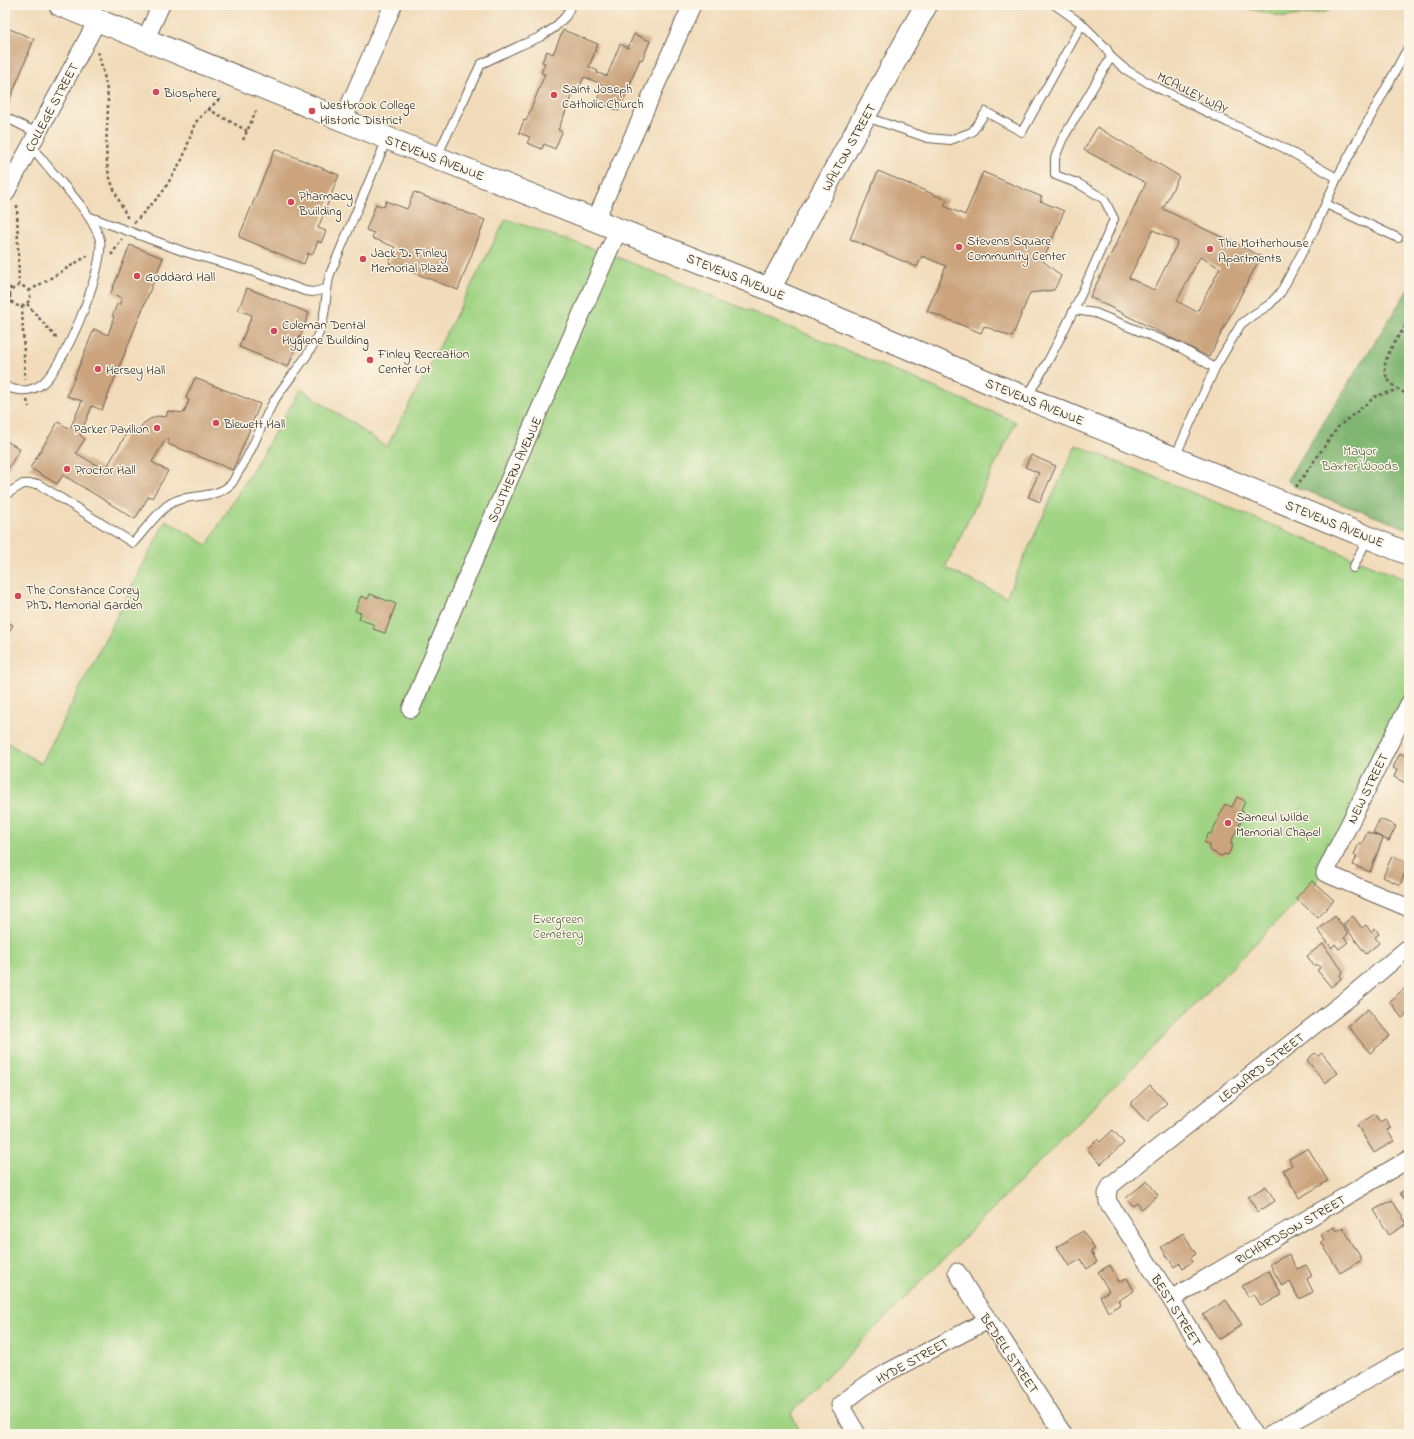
<svg xmlns="http://www.w3.org/2000/svg" width="1414" height="1439" viewBox="0 0 1414 1439" font-family="'Indie Flower',sans-serif">
  <style>
    .green { fill: #a0d484; stroke: #5e7850 }
    .forest { fill: #80b672; stroke: #4e6947 }
    .building { fill: #cba47e; fill-rule: evenodd }
    .lines { fill: none; stroke-linecap: round; stroke-linejoin: round }
    .lane-casing { stroke: #675f53; stroke-width: 10 }
    .street-casing { stroke: #675f53; stroke-width: 19 }
    .secondary-casing { stroke: #675f53; stroke-width: 24 }
    .path { stroke: #675f53; stroke-width: 2.5; stroke-dasharray: 3 3; stroke-linecap: butt }
    .lane { stroke: #fff; stroke-width: 8 }
    .street { stroke: #fff; stroke-width: 17 }
    .secondary { stroke: #fff; stroke-width: 22 }
    .poi-dot { fill: #d1495b; stroke: #fcf5e5; stroke-width: 1.5 }
    .labels { text-anchor: middle; stroke-width: 3; stroke-linejoin: round; paint-order: stroke }
    .poi-label { font-size: 13px; fill: #1c1c1c; stroke: #fcf5e5; text-anchor: start }
    .street-label { font-size: 13px; fill: #1c1c1c; stroke: #fcf5e5 }
    .park-label { font-size: 13px; fill: #4a5c40; stroke: #fcf5e5 }
  </style>
  <rect width="100%" height="100%" fill="#fcf5e5"/>
  <filter id="ink" filterUnits="userSpaceOnUse"><feTurbulence type="fractalNoise" baseFrequency=".025" numOctaves="2"/><feDisplacementMap in="SourceGraphic" scale="8" xChannelSelector="R" yChannelSelector="G"/><feConvolveMatrix kernelMatrix="1 2 1 2 8 2 1 2 1" color-interpolation-filters="sRGB"/></filter>
  <filter id="wash" filterUnits="userSpaceOnUse"><feTurbulence type="fractalNoise" baseFrequency=".012" numOctaves="4" result="noise"/><feDisplacementMap in="SourceGraphic" scale="16" xChannelSelector="R" yChannelSelector="G"/><feGaussianBlur stdDeviation="0.9" result="paint"/><feColorMatrix in="noise" values="0 0 0 0 0 0 0 0 0 0 0 0 0 0 0 0 0 1.4 0 .05"/><feComposite in="paint" operator="in"/></filter>
  <g filter="url(#wash)">
    <rect width="100%" height="100%" fill="#f1dbba"/>
    <path class="green" d="M1240,5H1340L1326,12L1285,17L1245,8Z
      M506,219L617,257L848,351L1016,422L945,568L1006,597L1076,445L1409,581V686L1325,873L791,1413L801,1434H5V741L41,764L166,520L207,545L301,389L387,447Z"/>
    <path class="forest" d="M1409,288V529L1296,487L1287,480Z"/>
    <g id="blocks">
      <path class="building" d="M5,27L34,39L7,107H5Z
        M563,30L598,44L589,67L598,71L597,73L607,76L620,44L628,48L634,34L650,41L642,60L640,59L619,111L597,102L604,85L584,77L579,88L576,87L558,130L562,132L555,149L544,144L542,149L527,143L530,137L519,133L524,120L526,121L545,74L541,73L545,63L542,62L547,51L553,54Z
        M1097,127L1179,176L1163,209L1261,256L1209,357L1090,297L1146,183L1084,150ZM1153,230L1178,242L1154,290L1129,278ZM1200,257L1220,268L1197,312L1177,301Z
        M275,149L339,175L318,228L326,231L321,243L318,241L312,255L308,253L304,264L239,237Z
        M878,171L947,200L944,206L965,215L983,172L1042,197L1040,201L1064,211L1043,261L1061,276L1054,290L1030,293L1012,337L984,326L981,333L927,311L946,266L922,256L917,267L850,239Z
        M414,192L485,220L458,290L389,263L395,247L372,238L374,233L366,230L376,204L384,207L386,201L407,209Z
        M130,245L163,258L102,410L92,406L80,435L85,439L76,453L105,470L131,426L138,430L144,423L150,419L158,416L166,417L168,411L184,413L189,400L186,398L195,378L260,404L233,470L168,444L169,440L166,439L152,462L168,471L152,498L149,496L135,519L63,475L57,484L30,468L58,422L70,429L82,401L67,396L94,329L108,335L114,317L112,316L117,304L119,305L122,298L111,293Z
        M247,288L309,313L288,367L239,347L252,315L238,310Z
        M5,440L20,449L6,472L5,471Z
        M1031,455L1056,466L1040,502L1028,497L1039,473L1025,467Z
        M370,594L396,604L385,633L373,629L375,625L359,619L361,613L355,611L361,596L368,599Z
        M5,621L13,625L5,639Z
        M1400,753L1409,758V785L1394,777L1397,770L1393,768Z
        M1237,797L1245,801L1241,811L1245,813L1230,844L1233,845L1228,855L1225,854L1221,856L1211,851L1208,848L1210,845L1204,842L1209,833L1211,834L1225,804L1232,807Z
        M1380,819L1396,826L1389,841L1373,833Z
        M1367,832L1383,838L1370,872L1353,865L1357,856L1354,855L1359,843L1362,844Z
        M1392,856L1409,863L1400,885L1383,877Z
        M1312,881L1334,900L1318,918L1296,898Z
        M1335,916L1348,934L1344,938L1348,942L1339,949L1335,944L1332,948L1318,930Z
        M1353,916L1362,928L1366,925L1371,932L1375,928L1379,934L1375,937L1379,943L1366,954L1343,924Z
        M1323,944L1343,971L1340,976L1342,978L1331,987L1317,970L1320,968L1317,964L1314,966L1307,956Z
        M1408,986L1409,1013L1402,1018L1389,1001Z
        M1368,1009L1390,1036L1370,1053L1348,1026Z
        M1315,1053L1318,1056L1322,1053L1338,1073L1325,1083L1307,1060Z
        M1150,1085L1167,1103L1147,1122L1130,1104Z
        M1375,1114L1380,1122L1385,1119L1391,1128L1387,1130L1394,1141L1374,1153L1357,1125Z
        M1113,1130L1124,1143L1101,1164L1087,1149L1097,1139L1100,1142Z
        M1308,1148L1328,1181L1299,1198L1283,1170L1292,1165L1289,1159Z
        M1147,1181L1158,1195L1142,1209L1137,1203L1133,1206L1126,1198Z
        M1266,1186L1275,1201L1258,1212L1248,1197Z
        M1409,1188V1208L1400,1193Z
        M1392,1200L1407,1224L1389,1235L1374,1210Z
        M1334,1227L1336,1231L1343,1227L1362,1260L1340,1273L1321,1242L1324,1240L1321,1234Z
        M1083,1231L1095,1249L1091,1251L1097,1262L1087,1269L1081,1259L1069,1266L1057,1247Z
        M1183,1233L1196,1254L1190,1258L1192,1262L1183,1268L1180,1263L1174,1267L1161,1247Z
        M1289,1254L1297,1269L1306,1265L1312,1276L1307,1279L1313,1292L1299,1299L1290,1282L1282,1286L1270,1264Z
        M1110,1265L1119,1282L1127,1278L1134,1291L1119,1300L1121,1304L1108,1312L1100,1296L1109,1291L1098,1272Z
        M1269,1271L1282,1295L1261,1306L1254,1294L1248,1297L1242,1286Z
        M1226,1300L1242,1325L1219,1339L1203,1315Z"/>
    </g>
  </g>
  <g filter="url(#ink)">
    <use href="#blocks" fill-opacity="0" stroke="#675f53" stroke-width="1"/>
    <g class="lines">
      <defs>
        <path id="lane" d="M1055,5L1082,24L1106,48L1111,57L1125,69L1150,84L1227,122L1282,147L1337,178
          M5,117L37,133
          M866,117L928,138L950,140L972,132L986,112L1022,132L1082,24
          M437,156L481,64L519,46L540,37L554,28L566,16L571,5
          M1326,204L1398,238
          M90,217L185,252L254,272L305,291L313,292L326,289
          M1075,310L1095,313L1181,348L1215,368
          M5,386C15,391 27,392 37,387C62,376 105,268 100,240C100,238 98,235 97,232C88,212 76,200 62,183C51,171 41,158 31,146
          M1027,397C1062,341 1088,280 1114,219L1104,199L1079,184L1055,175V158L1062,140L1111,57
          M1175,457L1215,368L1241,324L1253,315L1269,305L1281,292L1314,230L1337,178L1409,46
          M5,495L23,484H38L133,543C143,532 156,514 168,505C186,492 214,501 231,484C233,482 235,478 237,474C253,452 260,425 274,401C289,377 310,357 320,330C327,312 325,292 330,274L387,139
          M1353,568L1368,538"/>
        <path id="street" d="M145,40L161,5
          M343,120L393,5
          M5,194L97,21
          M595,221L692,5
          M1409,704L1325,873L1409,908
          M411,709L461,590L618,230
          M957,1272L974,1300L1002,1339L1063,1434
          M1171,1299L1409,1159
          M857,1434L840,1405L862,1388L888,1372L988,1320
          M1253,1434L1171,1299L1108,1202L1107,1194L1111,1185L1350,997L1409,947
          M1271,1434L1409,1356"/>
        <path id="secondary" d="M60,5L387,138L769,289L995,385L1409,554
          M769,289L926,5"/>
      </defs>
      <use href="#lane" class="lane-casing"/>
      <use href="#street" class="street-casing"/>
      <use href="#secondary" class="secondary-casing"/>
      <path class="path" d="M98,52C102,67 108,87 108,103C108,123 105,142 107,162C108,181 120,202 128,219
        M208,109L247,131
        M243,140L256,111
        M17,205L19,286
        M134,223L162,193L183,158L195,123L205,112L222,97
        M111,253L112,254L122,239
        M5,283L12,290
        M10 296a10 10 0 1 1 20 0a10 10 0 1 1-20 0Z
        M29,291L89,255
        M27,304L58,340
        M5,305L11,301
        M22,306L25,379
        M1409,321C1391,348 1365,376 1409,395
        M27,400L29,407
        M1296,487L1338,427L1376,396L1397,390"/>
      <use href="#lane" class="lane"/>
      <use href="#street" class="street"/>
      <use href="#secondary" class="secondary"/>
    </g>
  </g>
  <g class="poi-dot">
    <circle cx="156" cy="92" r="4"/>
    <circle cx="554" cy="95" r="4"/>
    <circle cx="312" cy="111" r="4"/>
    <circle cx="291" cy="202" r="4"/>
    <circle cx="959" cy="247" r="4"/>
    <circle cx="1210" cy="249" r="4"/>
    <circle cx="363" cy="259" r="4"/>
    <circle cx="137" cy="276" r="4"/>
    <circle cx="274" cy="331" r="4"/>
    <circle cx="370" cy="360" r="4"/>
    <circle cx="98" cy="369" r="4"/>
    <circle cx="216" cy="423" r="4"/>
    <circle cx="157" cy="428" r="4"/>
    <circle cx="67" cy="469" r="4"/>
    <circle cx="18" cy="596" r="4"/>
    <circle cx="1228" cy="823" r="4"/>
  </g>
  <g class="labels">
    <g class="poi-label">
      <text x="562" y="93">Saint Joseph<tspan x="562" dy="15">Catholic Church</tspan></text>
      <text x="164" y="97">Biosphere</text>
      <text x="320" y="109">Westbrook College<tspan x="320" dy="15">Historic District</tspan></text>
      <text x="299" y="200">Pharmacy<tspan x="299" dy="15">Building</tspan></text>
      <text x="967" y="245">Stevens Square<tspan x="967" dy="15">Community Center</tspan></text>
      <text x="1218" y="247">The Motherhouse<tspan x="1218" dy="15">Apartments</tspan></text>
      <text x="371" y="257">Jack D. Finley<tspan x="371" dy="15">Memorial Plaza</tspan></text>
      <text x="145" y="281">Goddard Hall</text>
      <text x="282" y="329">Coleman Dental<tspan x="282" dy="15">Hygiene Building</tspan></text>
      <text x="378" y="358">Finley Recreation<tspan x="378" dy="15">Center Lot</tspan></text>
      <text x="106" y="374">Hersey Hall</text>
      <text x="224" y="428">Blewett Hall</text>
      <text x="149" y="433" text-anchor="end">Parker Pavilion</text>
      <text x="75" y="474">Proctor Hall</text>
      <text x="26" y="594">The Constance Corey<tspan x="26" dy="15">PhD. Memorial Garden</tspan></text>
      <text x="1236" y="821">Sameul Wilde<tspan x="1236" dy="15">Memorial Chapel</tspan></text>
    </g>
    <g class="street-label">
      <text transform="translate(1193 92) rotate(27)" y="5">MCAULEY WAY</text>
      <text transform="translate(51 107) rotate(-62)" y="5">COLLEGE STREET</text>
      <text transform="translate(848 147) rotate(-61)" y="5">WALTON STREET</text>
      <text transform="translate(435 157) rotate(21)" y="5">STEVENS AVENUE</text>
      <text transform="translate(736 276) rotate(22)" y="5">STEVENS AVENUE</text>
      <text transform="translate(1035 401) rotate(22)" y="5">STEVENS AVENUE</text>
      <text transform="translate(514 469) rotate(-66)" y="5">SOUTHERN AVENUE</text>
      <text transform="translate(1335 523) rotate(22)" y="5">STEVENS AVENUE</text>
      <text transform="translate(1367 788) rotate(-64)" y="5">NEW STREET</text>
      <text transform="translate(1261 1067) rotate(-38)" y="5">LEONARD STREET</text>
      <text transform="translate(1290 1229) rotate(-30)" y="5">RICHARDSON STREET</text>
      <text transform="translate(1177 1310) rotate(58)" y="5">BEST STREET</text>
      <text transform="translate(1010 1353) rotate(56)" y="5">BEDELL STREET</text>
      <text transform="translate(912 1360) rotate(-29)" y="5">HYDE STREET</text>
    </g>
    <g class="park-label">
      <text x="1360" y="455">Mayor<tspan x="1360" dy="15">Baxter Woods</tspan></text>
      <text x="558" y="923">Evergreen<tspan x="558" dy="15">Cemetery</tspan></text>
    </g>
  </g>
  <rect width="1414" height="1439" fill="none" stroke="#fcf5e5" stroke-width="20"/>
</svg>
